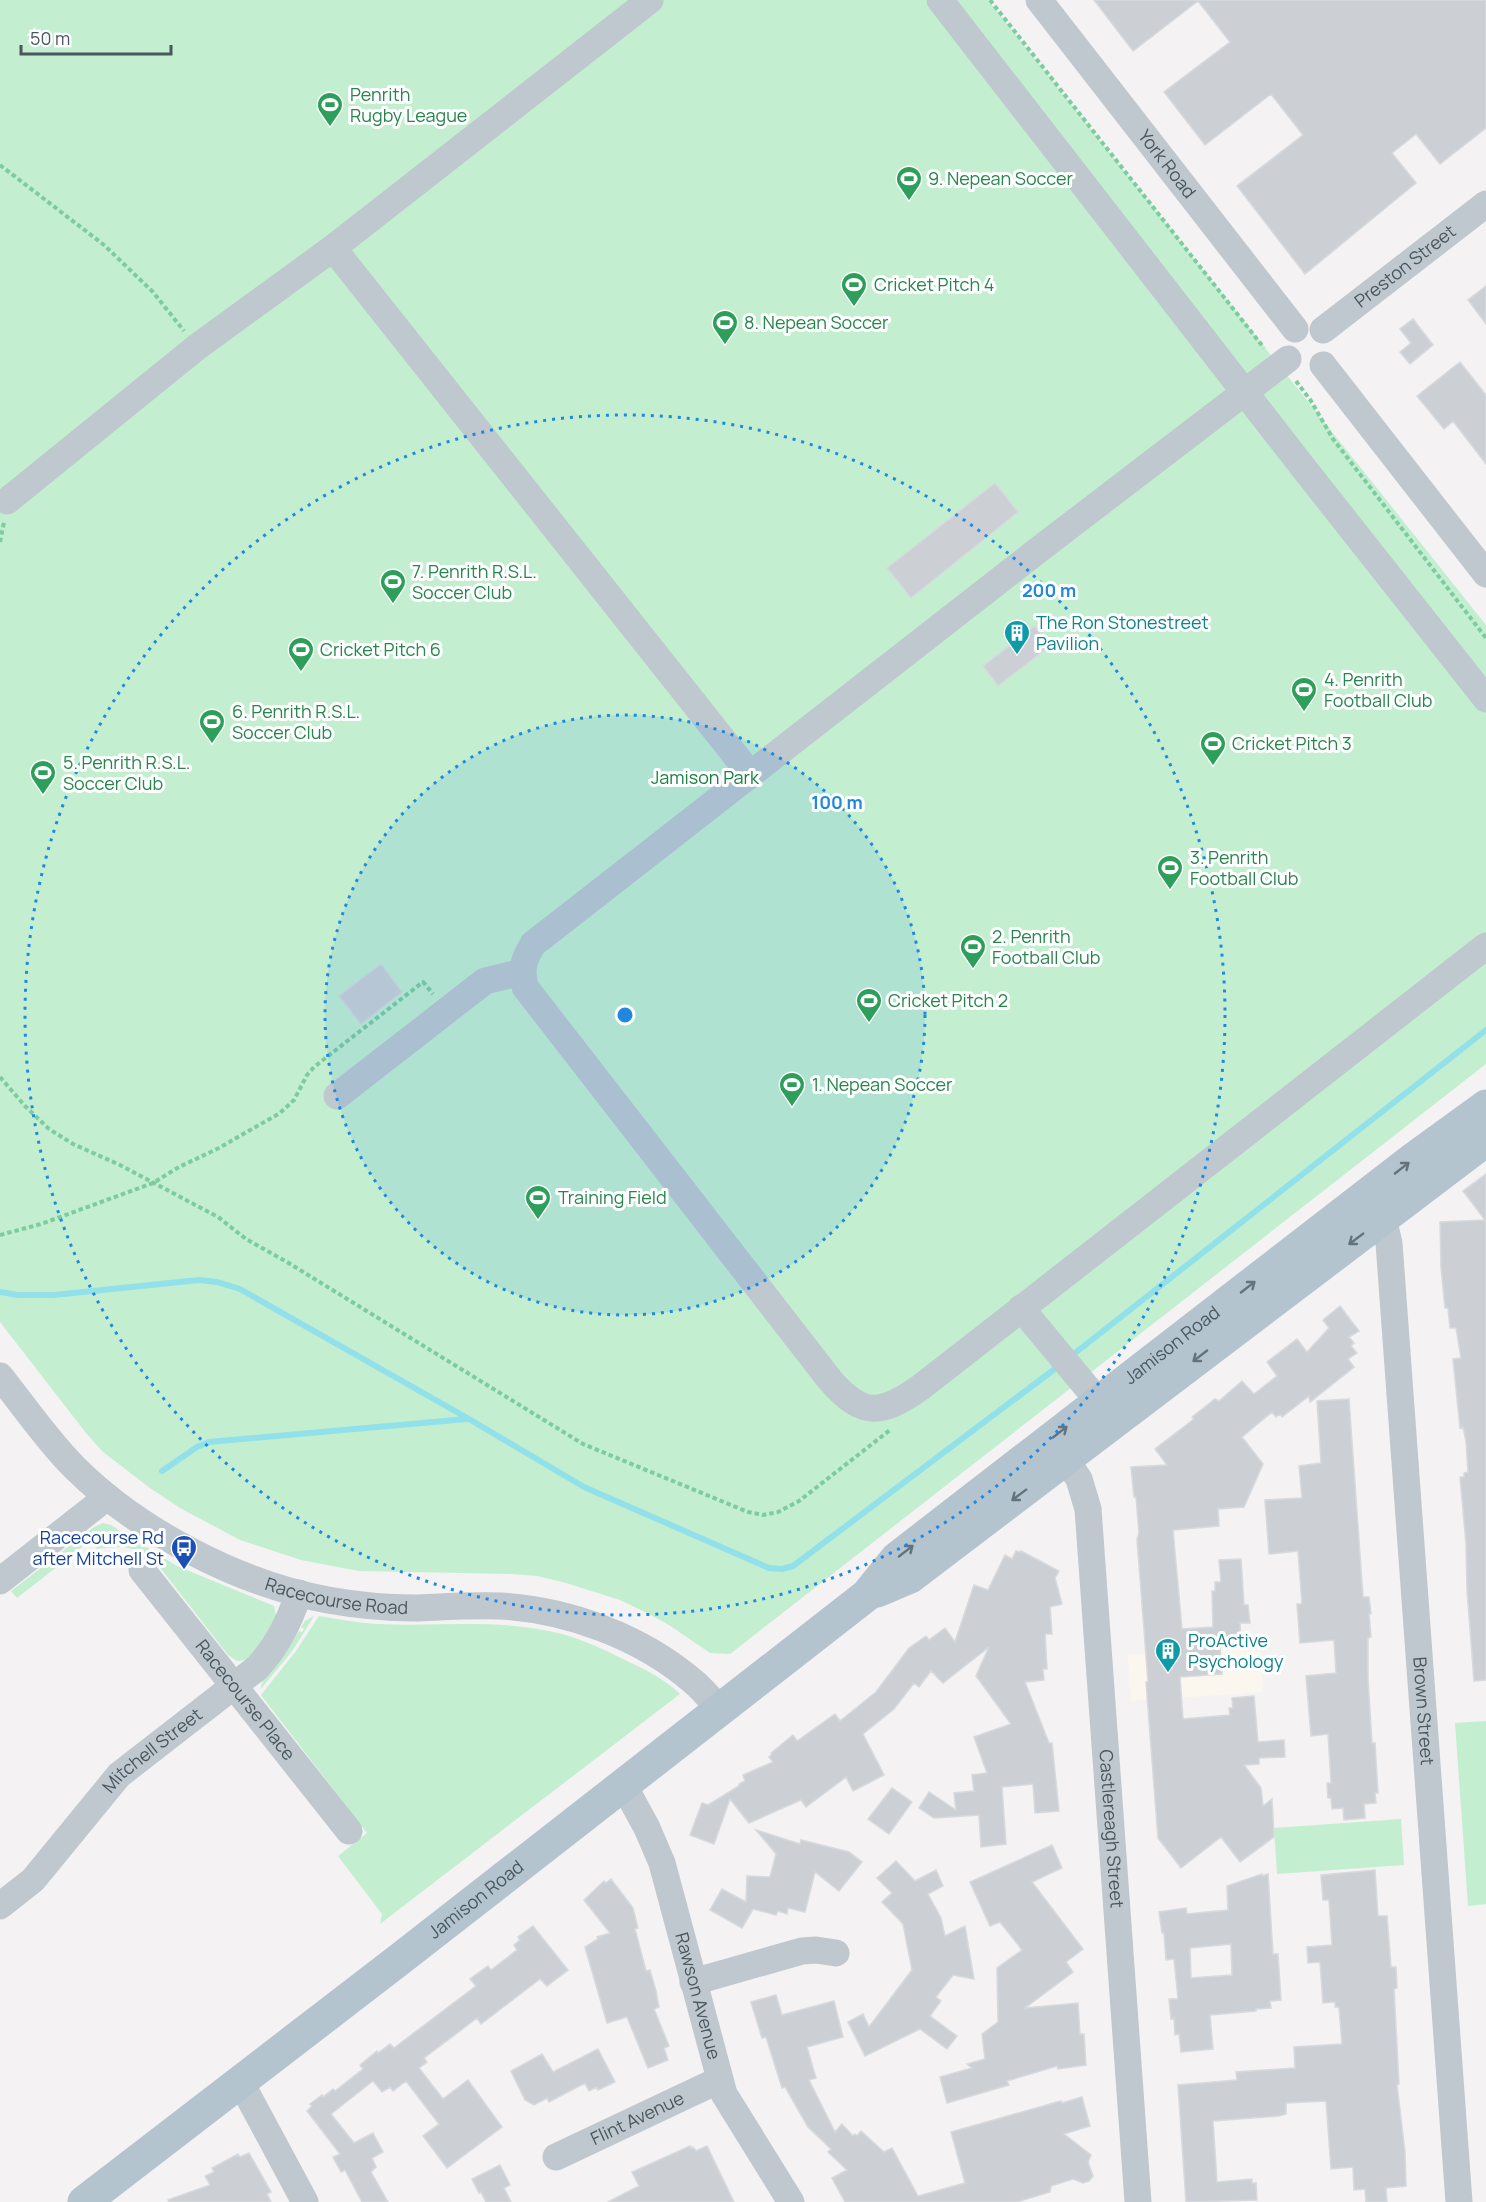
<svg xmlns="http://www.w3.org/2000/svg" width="1486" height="2202" viewBox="0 0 1486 2202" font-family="Manrope,sans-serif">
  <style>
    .commercial { fill: #fcf7ee }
    .green { fill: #c3efd0 }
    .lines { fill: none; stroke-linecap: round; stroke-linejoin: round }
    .stream { stroke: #92e0ea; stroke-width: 6 }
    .building { fill: #ccd0d4; stroke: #d6d9dd; stroke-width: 1.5; fill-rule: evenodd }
    .path { stroke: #7ccc9d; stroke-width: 4; stroke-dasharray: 4.5 3; stroke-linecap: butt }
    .minor { stroke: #bec8ce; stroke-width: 27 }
    .major { stroke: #b3c4cf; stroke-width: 33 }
    .oneway { stroke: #64727b }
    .ring { fill: none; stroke: #2187df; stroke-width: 3; stroke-dasharray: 3 6 }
    .labels { text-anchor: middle; stroke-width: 6; stroke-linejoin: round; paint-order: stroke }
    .leisure-label { font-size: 18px; fill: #27864d; stroke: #fff; text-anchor: start }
    .street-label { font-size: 18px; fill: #4a575f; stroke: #fff }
    .culture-label { font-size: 18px; fill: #0d838f; stroke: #fff; text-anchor: start }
    .park-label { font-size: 18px; fill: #1b8043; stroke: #fff }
    .transit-label { font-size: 18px; fill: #164399; stroke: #fff; text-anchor: end }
    .centre { fill: #2187df; stroke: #fff; stroke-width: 3 }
    .ring-label { font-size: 18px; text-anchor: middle; font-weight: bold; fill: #2187df; stroke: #fff; stroke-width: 6; stroke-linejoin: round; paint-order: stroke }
  </style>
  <rect width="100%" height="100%" fill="#f4f2f2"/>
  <path class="commercial" d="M1260,1646L1263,1692L1131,1701L1128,1655Z"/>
  <path class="green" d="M0,0H988L1486,625V1064L730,1654L710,1653L669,1625L645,1612L620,1600L566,1583L537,1576L512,1574L359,1571L301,1560L240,1540L180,1508L150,1488L103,1452L86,1433L0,1322Z
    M103,1523L111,1525L177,1566L274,1606L277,1620L248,1660L237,1661L228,1655L151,1556L145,1558C132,1543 115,1547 97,1549L90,1541L17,1598L11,1591L94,1527Z
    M314,1616L293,1650L260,1690L263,1680L284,1655L299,1631L302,1632L304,1629L301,1627L305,1621Z
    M319,1616C338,1619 358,1623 378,1624C439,1627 502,1618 562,1634C584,1640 605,1650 625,1660C644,1669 665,1679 680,1694L380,1924L382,1914L338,1856L367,1833L261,1695L296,1651Z
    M1486,1721V1904L1468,1906L1455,1723Z
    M1401,1819L1404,1865L1277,1874L1274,1828Z"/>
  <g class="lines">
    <path class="stream" d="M0,1292L18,1295H54L199,1280L217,1282L240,1289L469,1419L584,1487L769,1568L782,1569L793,1566L1060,1365
      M1070,1357L1486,1030
      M162,1471L197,1447L209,1442L467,1419"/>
  </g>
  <path class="building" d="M1094,0H1486V128L1440,164L1416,134L1392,153L1416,183L1305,274L1237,186L1303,135L1271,94L1205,145L1164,92L1230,42L1198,1L1133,51Z
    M1486,286V324L1468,300Z
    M1413,319L1433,345L1410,364L1400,352L1411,343L1400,329Z
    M1460,362L1486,395V464L1453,421L1444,429L1417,396Z
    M995,483L1018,512L911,598L887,568Z
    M1035,626L1050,646L998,686L983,666Z
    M381,964L402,992L361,1024L339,996Z
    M1486,1174V1680L1474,1681L1467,1590L1466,1544L1460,1477H1464V1473L1468,1472L1466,1441L1463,1427L1460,1428L1453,1359L1461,1358L1456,1328H1450L1448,1308H1445L1441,1267L1440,1222L1485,1220L1463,1191Z
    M1340,1306L1359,1331L1349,1337L1354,1343L1351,1346L1357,1353L1348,1359L1354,1367L1310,1402L1309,1396L1282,1417L1280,1414L1276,1417L1272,1412L1242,1437L1263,1464L1244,1507L1218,1509L1219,1526L1173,1530L1182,1629L1213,1627L1212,1591H1215V1582H1221L1219,1560L1241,1559L1244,1605H1248L1250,1623H1240L1241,1646L1220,1647L1222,1674L1180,1677L1183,1719L1230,1715L1229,1708H1233L1232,1698L1254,1696L1258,1742L1284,1740L1285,1757L1259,1758V1764L1244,1765L1261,1788L1263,1806L1272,1799L1274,1837L1240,1862L1221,1837L1181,1868L1158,1838L1146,1682H1148L1137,1539L1139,1533L1136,1497H1134L1131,1467L1167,1465L1155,1449L1194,1419L1192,1417L1215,1399L1219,1401L1242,1381L1254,1394L1277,1376L1267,1362L1297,1339L1307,1352L1329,1328L1323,1320Z
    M1349,1399L1363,1597H1369L1371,1614H1369L1371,1637L1368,1638V1679L1372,1743H1375L1378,1793H1375L1376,1803L1364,1804L1365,1818L1344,1820L1343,1808L1332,1809L1331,1798H1328L1327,1783H1331L1328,1734L1311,1736L1306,1676L1336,1673L1334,1640L1300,1643L1297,1604H1302L1298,1551L1269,1554L1265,1500L1302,1498L1299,1466L1321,1463L1317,1401Z
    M1016,1551L1020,1552L1021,1551L1059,1571L1055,1578L1062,1604L1050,1607L1052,1634H1045L1047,1669H1043L1044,1680L1025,1682L1049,1743H1052L1059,1811L1035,1813L1033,1784L1002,1787L1006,1844L981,1847L979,1815L934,1818L919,1808L929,1792L956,1810L954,1793L974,1791L972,1775L987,1773L974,1737L1011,1724L976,1676L989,1647L943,1683L931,1671L919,1687L914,1683L894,1709L863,1734L884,1775L853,1791L846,1777L806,1807L801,1800L749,1823L730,1799L714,1844L690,1835L702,1803L708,1805L739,1786V1784L745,1781L743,1775L773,1762L769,1757L772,1754L771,1753L793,1735L797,1741L835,1714L840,1721L876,1692L909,1648L926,1636L929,1640L945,1628L955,1642L974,1585L988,1590L1005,1555L1012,1559Z
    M892,1788L912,1802L889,1834L868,1819Z
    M756,1830L800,1844L801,1840L849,1852L862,1862L839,1891L815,1872L805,1912L788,1908L787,1914L778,1911L776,1915L753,1909L742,1928L710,1910L722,1889L746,1902L747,1876L770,1877L776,1854Z
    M1052,1845L1062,1868L1032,1882L1083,1949L1066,1962L1073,1972L1025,2008L1078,2003L1080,2034H1084L1086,2065L1058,2069L1057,2066L1007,2081L1009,2085L947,2103L940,2077L972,2068L967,2064L985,2059L982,2034L998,2022L997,1968L1022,1950L1000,1922L990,1926L970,1882Z
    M896,1861L915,1881L936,1870L943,1886L928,1894L941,1918L945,1936L965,1926L974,1979L953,1975L936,1997L941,2001L930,2016L957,2036L947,2049L920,2029L865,2056L848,2022L863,2014L869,2027L912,1970L903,1924L882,1902L892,1893L877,1878Z
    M1375,1870L1378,1916H1387L1391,1967H1396L1397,1988L1394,1989L1399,2084L1397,2085L1405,2152L1406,2186L1386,2188L1387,2202H1366L1365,2189L1354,2190L1353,2167L1331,2169L1326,2101L1286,2103V2114L1279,2116L1213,2121L1217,2182L1252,2179V2183H1256L1257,2200L1186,2202L1178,2085L1237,2080L1236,2072L1295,2068L1294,2047L1342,2044L1339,2007H1335V2002L1323,2003L1320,1962L1308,1963L1307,1947L1332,1945L1329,1900H1323L1321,1875Z
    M1262,1874V1876L1268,1874L1273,1954H1278L1281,2000L1270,2001L1271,2008L1256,2009V2011L1210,2015L1213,2049L1181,2052L1179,2034L1175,2035L1174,2018L1171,2019L1169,1999H1178L1174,1959L1166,1960L1164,1933H1162L1159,1912L1186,1908L1187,1914L1228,1910L1227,1886ZM1231,1944L1232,1975L1191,1978L1190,1948Z
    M611,1879L633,1908L638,1928L635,1929L646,1971L650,1970L656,1991L659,2007L654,2009L669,2046L664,2048L668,2060L648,2068L627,2017L607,2023L585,1947L598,1939L597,1937L610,1933L584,1900L604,1881L606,1883Z
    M533,1926L568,1970L547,1986L540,1979L481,2024L477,2018L424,2058L427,2062L419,2068L443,2099L468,2080L502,2127L447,2168L423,2136L439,2124L406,2081L393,2091L390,2087L382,2092L373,2081L331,2114L354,2143L373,2133L383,2152L372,2158L376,2167L371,2172L388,2202H362L345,2170L341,2172L333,2157L340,2154L307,2111L312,2106L310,2104L322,2095L323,2097L333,2089L335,2091L363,2069L360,2065L377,2051L378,2053L390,2044L394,2048L476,1986L470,1979L488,1966L491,1970L517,1950L514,1945L520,1940L518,1937Z
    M776,1995L782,2015L834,2001L843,2037L807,2047L816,2078L809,2080L835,2132L842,2124L853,2136L855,2134L857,2136L861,2131L884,2152L892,2148L918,2196L965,2183L951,2132L1061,2101L1062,2103L1082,2097L1090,2126L1064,2134L1091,2155L1088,2162L1093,2176L1089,2181L1083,2183L1073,2179L1051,2186L1050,2192L1017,2202H845L832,2178L847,2170L828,2152L831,2149L808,2127L785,2087L782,2088L766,2037L762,2038L751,2002Z
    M598,2049L615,2082L598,2090L596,2087L589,2091L585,2083L549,2102L547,2098L534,2105L525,2100L511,2071L542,2054L553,2072Z
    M690,2146L691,2148L693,2147L696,2151L707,2146L734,2202H608L639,2186L632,2172Z
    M249,2153L271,2192L267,2194L271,2202H169L168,2200L210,2185L205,2176L214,2172L212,2168L238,2154L240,2157Z
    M500,2165L510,2185L504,2188L511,2202H486L481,2192L479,2193L472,2179Z"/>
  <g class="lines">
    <path class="path" d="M990,0L1264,348
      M0,165L104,245L153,292L184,331
      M1296,381L1311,401L1333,439L1486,638
      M0,542L4,522
      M0,1077L25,1106L49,1129L73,1144L120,1165L218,1217L246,1239L287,1262L583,1444L748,1512L763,1515L778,1512L799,1501L890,1430
      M0,1235L41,1224L153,1183L179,1167L219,1148L280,1113L294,1100L307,1075L314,1067L423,982L433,994"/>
    <g class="minor">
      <path d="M940,0L1302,466L1486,699"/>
      <path id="s1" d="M1039,0L1295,329"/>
      <path d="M333,248L751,775"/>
      <path id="s2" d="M1323,330L1486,204"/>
      <path d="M1288,359L1037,551L533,944C523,961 521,968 525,987L830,1380C863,1418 882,1415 921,1387L1486,946"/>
      <path d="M1323,365L1486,574"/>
      <path d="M7,501L197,347L333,248L650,0"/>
      <path d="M337,1096L485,981L522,972"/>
      <path id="s3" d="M1383,1219L1389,1243L1459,2202"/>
      <path d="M1021,1308L1099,1402"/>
      <path id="s4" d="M0,1376C24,1406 47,1440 74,1467C138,1531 239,1584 328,1600C356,1605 385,1608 414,1608C442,1607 471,1605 500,1606C569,1610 642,1637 695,1683C704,1691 712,1701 720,1709"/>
      <path id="s5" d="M1066,1460L1079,1479L1088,1509L1138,2202"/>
      <path id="s6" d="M142,1570L349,1831"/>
      <path d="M0,1581L107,1497"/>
      <path id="s7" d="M623,1784L647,1828L662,1863L724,2094L791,2202"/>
      <path id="s8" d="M0,1906L33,1880L119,1775L257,1668C278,1645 289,1622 299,1593"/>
      <path d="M693,1982L802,1951L816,1950L836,1953"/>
      <path d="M240,2081L305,2202"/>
      <path id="s9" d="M556,2157L719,2080"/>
    </g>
    <g class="major">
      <path d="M877,1591L910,1577L1486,1140"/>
      <path id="s10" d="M84,2202L400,1959L867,1595L897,1558L1413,1159L1486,1106"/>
    </g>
  </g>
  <defs><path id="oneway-shaft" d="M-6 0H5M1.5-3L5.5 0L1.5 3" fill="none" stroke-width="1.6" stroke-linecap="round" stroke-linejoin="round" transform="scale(1.5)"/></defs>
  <g class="oneway">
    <use href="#oneway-shaft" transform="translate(1402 1168) rotate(-38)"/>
    <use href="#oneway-shaft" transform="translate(1356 1239) rotate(143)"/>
    <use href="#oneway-shaft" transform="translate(1248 1287) rotate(-38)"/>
    <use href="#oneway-shaft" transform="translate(1200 1356) rotate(142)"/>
    <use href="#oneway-shaft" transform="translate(1060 1432) rotate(-38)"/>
    <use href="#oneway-shaft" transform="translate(1019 1495) rotate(143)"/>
    <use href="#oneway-shaft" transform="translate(906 1551) rotate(-38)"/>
  </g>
  <circle cx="625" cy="1015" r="300" fill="#2187df" fill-opacity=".12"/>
  <g class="ring">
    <circle cx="625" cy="1015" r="300"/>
    <circle cx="625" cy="1015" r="600"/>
  </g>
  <defs>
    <symbol id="stadium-pin" viewBox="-11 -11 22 30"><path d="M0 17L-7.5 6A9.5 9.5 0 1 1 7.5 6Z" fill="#2e9e5b" stroke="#fff"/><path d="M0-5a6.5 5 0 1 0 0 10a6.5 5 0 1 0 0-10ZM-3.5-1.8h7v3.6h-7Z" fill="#fff"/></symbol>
    <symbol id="building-pin" viewBox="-11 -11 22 30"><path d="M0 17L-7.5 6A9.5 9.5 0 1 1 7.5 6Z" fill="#0f9aa8" stroke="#fff"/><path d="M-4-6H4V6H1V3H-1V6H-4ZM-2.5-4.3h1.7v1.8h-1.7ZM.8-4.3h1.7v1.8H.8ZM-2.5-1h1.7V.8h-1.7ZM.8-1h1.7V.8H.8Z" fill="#fff"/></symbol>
    <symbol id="bus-pin" viewBox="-11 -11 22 30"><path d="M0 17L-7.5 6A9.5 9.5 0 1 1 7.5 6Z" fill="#1a4fb4" stroke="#fff"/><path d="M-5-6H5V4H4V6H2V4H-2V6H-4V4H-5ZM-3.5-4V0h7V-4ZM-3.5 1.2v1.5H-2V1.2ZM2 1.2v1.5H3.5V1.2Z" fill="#fff"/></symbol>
  </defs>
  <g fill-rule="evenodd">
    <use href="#stadium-pin" x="315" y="90" width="30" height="40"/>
    <use href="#stadium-pin" x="894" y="164" width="30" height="40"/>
    <use href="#stadium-pin" x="839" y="270" width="30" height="40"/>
    <use href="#stadium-pin" x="710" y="308" width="30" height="40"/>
    <use href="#stadium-pin" x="378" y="567" width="30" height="40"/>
    <use href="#building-pin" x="1002" y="618" width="30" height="40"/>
    <use href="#stadium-pin" x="286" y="635" width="30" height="40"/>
    <use href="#stadium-pin" x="1289" y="675" width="30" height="40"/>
    <use href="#stadium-pin" x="197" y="707" width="30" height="40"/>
    <use href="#stadium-pin" x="1198" y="729" width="30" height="40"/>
    <use href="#stadium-pin" x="28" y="758" width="30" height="40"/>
    <use href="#stadium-pin" x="1155" y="853" width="30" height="40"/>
    <use href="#stadium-pin" x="958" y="932" width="30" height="40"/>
    <use href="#stadium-pin" x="854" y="986" width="30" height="40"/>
    <use href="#stadium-pin" x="777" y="1070" width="30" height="40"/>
    <use href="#stadium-pin" x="523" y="1183" width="30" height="40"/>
    <use href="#bus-pin" x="169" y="1533" width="30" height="40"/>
    <use href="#building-pin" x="1153" y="1636" width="30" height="40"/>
  </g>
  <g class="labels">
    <g class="leisure-label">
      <text x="350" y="101">Penrith<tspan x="350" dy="21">Rugby League</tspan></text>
      <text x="928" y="185">9. Nepean Soccer</text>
      <text x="874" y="291">Cricket Pitch 4</text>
      <text x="744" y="329">8. Nepean Soccer</text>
      <text x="412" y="578">7. Penrith R.S.L.<tspan x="412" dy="21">Soccer Club</tspan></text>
      <text x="320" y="656">Cricket Pitch 6</text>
      <text x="1324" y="686">4. Penrith<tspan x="1324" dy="21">Football Club</tspan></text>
      <text x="232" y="718">6. Penrith R.S.L.<tspan x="232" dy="21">Soccer Club</tspan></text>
      <text x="1232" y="750">Cricket Pitch 3</text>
      <text x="63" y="769">5. Penrith R.S.L.<tspan x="63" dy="21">Soccer Club</tspan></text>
      <text x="1190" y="864">3. Penrith<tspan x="1190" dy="21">Football Club</tspan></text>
      <text x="992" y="943">2. Penrith<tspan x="992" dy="21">Football Club</tspan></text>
      <text x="888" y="1007">Cricket Pitch 2</text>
      <text x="812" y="1091">1. Nepean Soccer</text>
      <text x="558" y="1204">Training Field</text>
    </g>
    <g class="street-label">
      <text dy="6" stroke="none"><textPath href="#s1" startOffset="208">York Road</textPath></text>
      <text dy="6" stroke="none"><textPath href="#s2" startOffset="104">Preston Street</textPath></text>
      <text dy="6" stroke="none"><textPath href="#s10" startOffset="1386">Jamison Road</textPath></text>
      <text dy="6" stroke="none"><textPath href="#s4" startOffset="416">Racecourse Road</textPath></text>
      <text dy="6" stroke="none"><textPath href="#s6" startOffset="166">Racecourse Place</textPath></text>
      <text dy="6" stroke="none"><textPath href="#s3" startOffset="494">Brown Street</textPath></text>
      <text dy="6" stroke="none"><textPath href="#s8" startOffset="219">Mitchell Street</textPath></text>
      <text dy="6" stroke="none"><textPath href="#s5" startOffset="375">Castlereagh Street</textPath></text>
      <text dy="6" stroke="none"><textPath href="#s10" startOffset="495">Jamison Road</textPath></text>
      <text dy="6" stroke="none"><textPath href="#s7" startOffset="226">Rawson Avenue</textPath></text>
      <text dy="6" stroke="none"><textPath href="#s9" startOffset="90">Flint Avenue</textPath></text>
    </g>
    <g class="culture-label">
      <text x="1036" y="629">The Ron Stonestreet<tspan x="1036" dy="21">Pavilion</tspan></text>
      <text x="1188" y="1647">ProActive<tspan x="1188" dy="21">Psychology</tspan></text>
    </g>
    <g class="park-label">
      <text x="705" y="784">Jamison Park</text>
    </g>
    <g class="transit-label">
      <text x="164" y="1544">Racecourse Rd<tspan x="164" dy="21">after Mitchell St</tspan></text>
    </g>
  </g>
  <circle cx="625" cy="1015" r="9" class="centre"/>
  <g class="ring-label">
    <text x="1049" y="597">200 m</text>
    <text x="837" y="809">100 m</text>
  </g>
  <path d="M21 45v9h150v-9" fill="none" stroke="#4a575f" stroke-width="3"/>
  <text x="30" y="45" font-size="18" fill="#4a575f" stroke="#ffffff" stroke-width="4.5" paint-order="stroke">50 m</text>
</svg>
